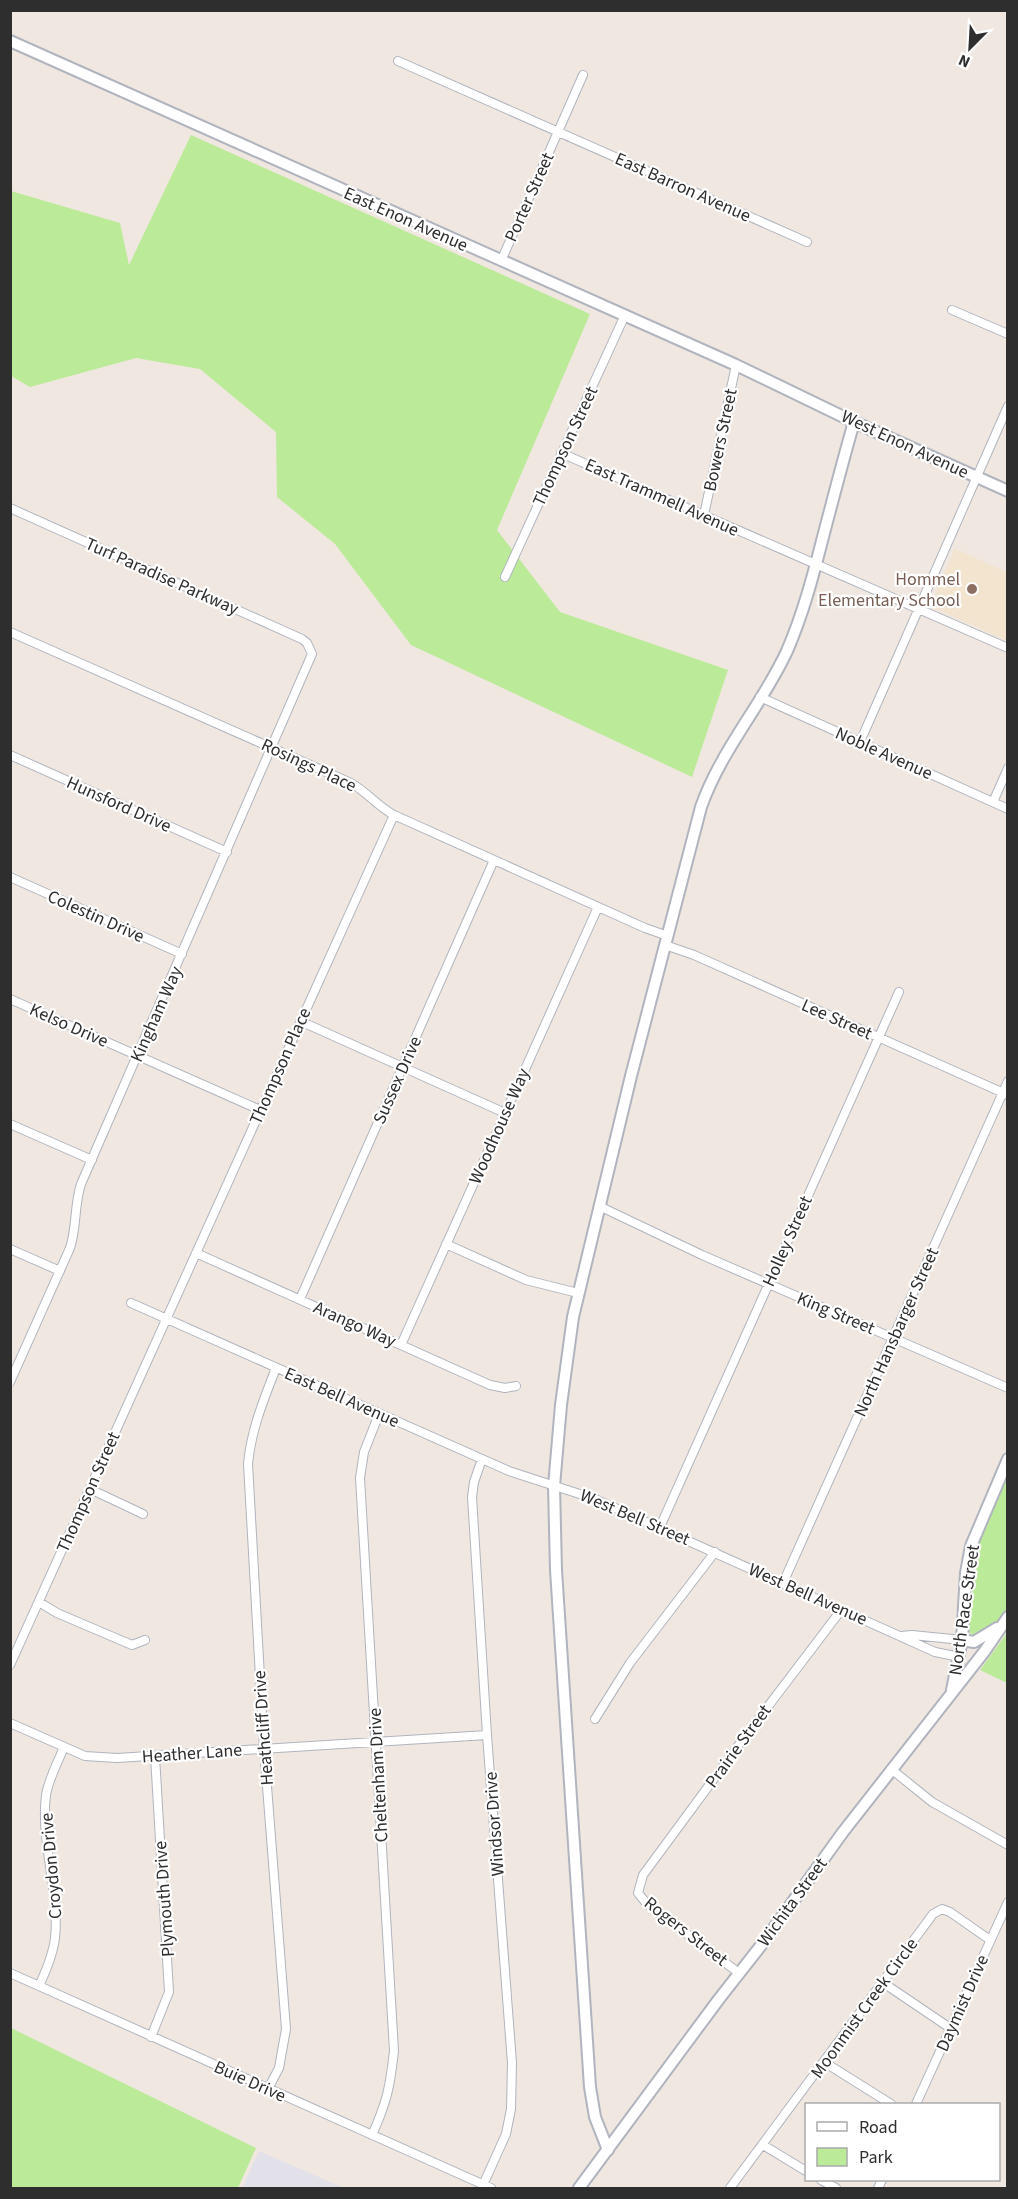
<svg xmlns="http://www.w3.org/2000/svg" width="1018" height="2199" viewBox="0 0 1018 2199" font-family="'Source Sans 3',sans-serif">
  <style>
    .industrial { fill: #e2e0e8 }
    .education { fill: #f2e4ce }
    .green { fill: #bbea98 }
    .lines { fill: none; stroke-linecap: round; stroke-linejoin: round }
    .street-casing { stroke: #b0b4be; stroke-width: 10 }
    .secondary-casing { stroke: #b0b4be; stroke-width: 14 }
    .street { stroke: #fff; stroke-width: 8 }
    .secondary { stroke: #fff; stroke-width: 10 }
    .education-dot { fill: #8d6e63; stroke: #fff; stroke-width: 2 }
    .labels { text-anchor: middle; stroke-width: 4.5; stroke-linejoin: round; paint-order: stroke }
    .street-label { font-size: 18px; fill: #2e2e2e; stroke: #fff }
    .education-label { font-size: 18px; fill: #785e54; stroke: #fff; text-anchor: end }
  </style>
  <rect width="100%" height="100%" fill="#f0e8e0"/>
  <path class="industrial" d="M259,2151L344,2188H242Z"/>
  <path class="education" d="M955,549L1007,572V641L930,606Z"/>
  <path class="green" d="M191,135L590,314L497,530L560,612L728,670L692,777L411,645L335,544L277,497L276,432L200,369L136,358L30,387L11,376V191L120,223L129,265Z
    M1007,1478V1609L997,1623L975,1637L969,1632L973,1564L979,1541Z
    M1007,1633L1008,1683H1007L980,1670Z
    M11,2028L256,2148L238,2188H11Z"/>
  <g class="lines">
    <defs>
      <path id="street" d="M398,61L807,242
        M501,261L583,75
        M952,310L1008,334
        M561,453L1008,648
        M10,508L302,639L307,643L312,654L81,1184C74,1205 77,1227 70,1248L10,1382
        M704,515L736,365
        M505,577L625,315
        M10,632L351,783C367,792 377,806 394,815L645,928L668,936
        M760,697L1008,809
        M860,742L1008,406
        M10,755L227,852
        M993,802L1008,768
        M10,877L182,954
        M665,945L694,955L1008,1095
        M10,999L260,1110
        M300,1021L505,1113
        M10,1124L92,1160
        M599,1206L702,1255L1008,1388
        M446,1244L526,1280L578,1293
        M10,1249L60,1271
        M196,1253L490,1385L505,1388L516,1386
        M300,1299L494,860
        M131,1303L509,1471L595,1499L935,1652L960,1657
        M401,1345L598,907
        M482,1459L474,1482L472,1497L487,1735L512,2063L511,2109L506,2134L483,2185
        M90,1489L143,1514
        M660,1527L899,992
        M783,1583L1008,1081
        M39,1602L57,1613L132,1645L145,1640
        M901,1636L912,1635L962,1640
        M10,1665L394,815
        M595,1719L630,1663L715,1552
        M10,1723L85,1756L117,1758L487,1735
        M891,1769L932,1802L1008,1845
        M10,1973L491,2188
        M739,1973L647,1904L638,1893L643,1875L744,1738L842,1609
        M882,1982L950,2028
        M39,1986C46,1971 53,1955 55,1938C60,1891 40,1843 46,1795C49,1778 58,1762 64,1747
        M151,2037L169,1992L155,1756
        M824,2062L891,2104
        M268,2089L279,2068L286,2029L264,1748L248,1464C251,1430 264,1399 276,1368
        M916,2104L1008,1902
        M372,2135C387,2102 390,2087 394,2051L360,1478L364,1452L379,1414
        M763,2145L806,2171
        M821,2180L836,2188
        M730,2188L933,1914L942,1909L950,1912L990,1940
        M878,2188L882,2180"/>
      <path id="secondary" d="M10,41L736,365L854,422L1008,491
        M962,1640L974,1642L997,1628
        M952,1690L962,1640L966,1573L971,1546L1008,1459
        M608,2150L595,2117L590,2087L556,1570L554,1486L561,1405L573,1317L631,1076L701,807C721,750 762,705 787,651C803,614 813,576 823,537C833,499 843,460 854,422
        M579,2188L719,1999L766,1939L843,1832L984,1652L1008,1617"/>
    </defs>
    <use href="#street" class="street-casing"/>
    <use href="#secondary" class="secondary-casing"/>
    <use href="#street" class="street"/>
    <use href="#secondary" class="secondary"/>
  </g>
  <circle class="education-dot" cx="972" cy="589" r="6"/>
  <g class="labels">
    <g class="street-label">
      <text transform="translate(683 187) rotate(24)" y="6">East Barron Avenue</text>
      <text transform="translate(529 197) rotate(-66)" y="6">Porter Street</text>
      <text transform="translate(406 219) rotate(24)" y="6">East Enon Avenue</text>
      <text transform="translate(720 440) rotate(-78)" y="6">Bowers Street</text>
      <text transform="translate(905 444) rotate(25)" y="6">West Enon Avenue</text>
      <text transform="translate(565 446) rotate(-65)" y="6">Thompson Street</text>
      <text transform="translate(662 497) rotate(24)" y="6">East Trammell Avenue</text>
      <text transform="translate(162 576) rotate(24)" y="6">Turf Paradise Parkway</text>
      <text transform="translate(884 753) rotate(24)" y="6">Noble Avenue</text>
      <text transform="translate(309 765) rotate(25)" y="6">Rosings Place</text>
      <text transform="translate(119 804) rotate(24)" y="6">Hunsford Drive</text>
      <text transform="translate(96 916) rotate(24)" y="6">Colestin Drive</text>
      <text transform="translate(156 1014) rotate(-66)" y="6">Kingham Way</text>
      <text transform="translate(837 1019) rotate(24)" y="6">Lee Street</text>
      <text transform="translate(69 1025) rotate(24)" y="6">Kelso Drive</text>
      <text transform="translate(280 1066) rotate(-66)" y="6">Thompson Place</text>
      <text transform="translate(397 1080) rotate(-66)" y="6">Sussex Drive</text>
      <text transform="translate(499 1126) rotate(-66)" y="6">Woodhouse Way</text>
      <text transform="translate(787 1241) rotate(-66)" y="6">Holley Street</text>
      <text transform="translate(836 1313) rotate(23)" y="6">King Street</text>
      <text transform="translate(355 1324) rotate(24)" y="6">Arango Way</text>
      <text transform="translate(896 1332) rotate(-66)" y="6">North Hansbarger Street</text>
      <text transform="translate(342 1397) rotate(24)" y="6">East Bell Avenue</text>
      <text transform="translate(88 1492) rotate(-66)" y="6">Thompson Street</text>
      <text transform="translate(635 1517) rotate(23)" y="6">West Bell Street</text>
      <text transform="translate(808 1594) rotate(24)" y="6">West Bell Avenue</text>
      <text transform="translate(964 1610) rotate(-82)" y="6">North Race Street</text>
      <text transform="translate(263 1728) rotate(-94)" y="6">Heathcliff Drive</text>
      <text transform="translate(738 1746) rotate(-54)" y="6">Prairie Street</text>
      <text transform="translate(192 1753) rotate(-4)" y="6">Heather Lane</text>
      <text transform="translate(378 1775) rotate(-93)" y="6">Cheltenham Drive</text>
      <text transform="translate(494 1824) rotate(-94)" y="6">Windsor Drive</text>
      <text transform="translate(51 1866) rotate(-95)" y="6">Croydon Drive</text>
      <text transform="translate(164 1899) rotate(-94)" y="6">Plymouth Drive</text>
      <text transform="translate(792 1902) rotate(-54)" y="6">Wichita Street</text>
      <text transform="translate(686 1931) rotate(38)" y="6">Rogers Street</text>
      <text transform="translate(962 2003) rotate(-66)" y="6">Daymist Drive</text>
      <text transform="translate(864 2008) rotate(-54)" y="6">Moonmist Creek Circle</text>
      <text transform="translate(250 2081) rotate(24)" y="6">Buie Drive</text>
    </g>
    <g class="education-label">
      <text x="960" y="585">Hommel<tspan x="960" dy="21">Elementary School</tspan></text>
    </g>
  </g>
  <rect width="1018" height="2199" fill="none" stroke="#2e2e2e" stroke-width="24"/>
  <rect x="805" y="2103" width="195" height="78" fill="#ffffff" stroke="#ababab" stroke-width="1.5"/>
  <rect x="817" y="2122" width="30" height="9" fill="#ffffff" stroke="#ababab" stroke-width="1.5"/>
  <text x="859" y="2133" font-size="18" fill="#2e2e2e">Road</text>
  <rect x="817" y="2148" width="30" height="18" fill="#bbea98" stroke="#ababab" stroke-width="1.5"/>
  <text x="859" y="2163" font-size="18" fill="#2e2e2e">Park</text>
  <g transform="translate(970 48) rotate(204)" stroke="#ffffff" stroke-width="4.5" paint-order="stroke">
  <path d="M0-4.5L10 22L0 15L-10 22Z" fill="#2e2e2e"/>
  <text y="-9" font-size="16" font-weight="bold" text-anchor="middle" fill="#2e2e2e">N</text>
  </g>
</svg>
